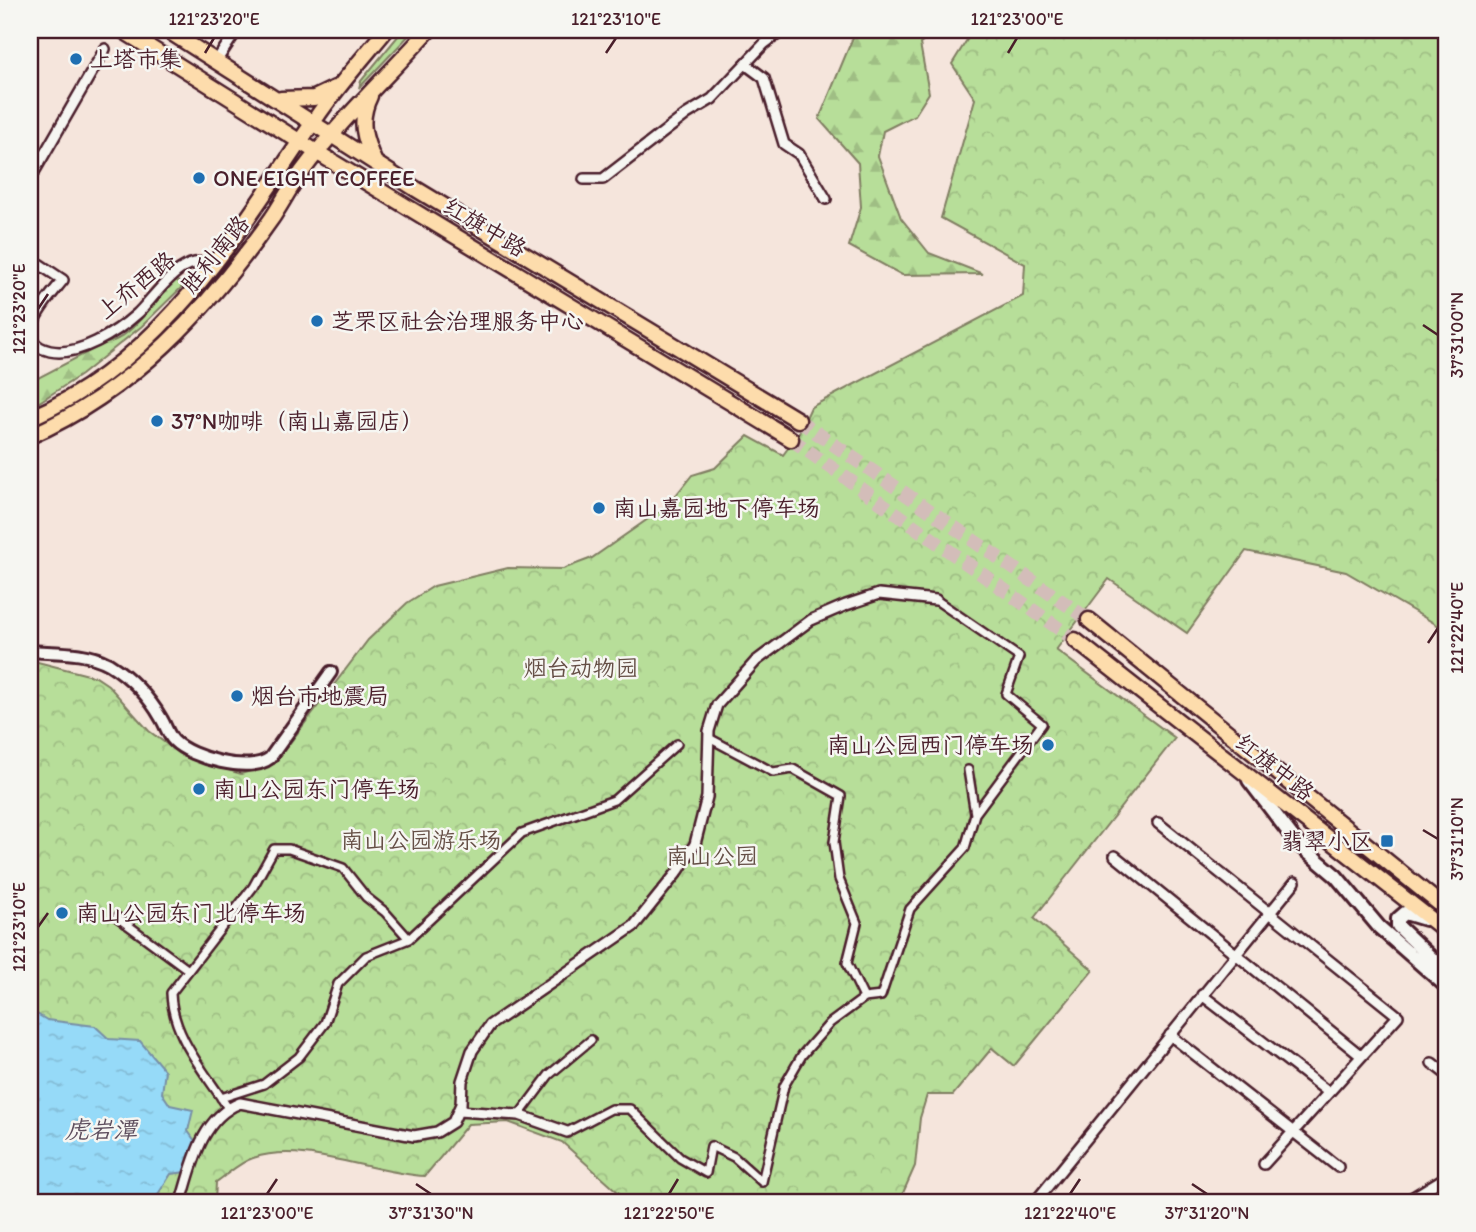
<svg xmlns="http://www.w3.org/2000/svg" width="1476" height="1232" viewBox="0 0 1476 1232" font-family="Itim,'LXGW WenKai TC',sans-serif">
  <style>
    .grass { fill: url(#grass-tufts); stroke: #807e62; stroke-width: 2 }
    .forest { fill: url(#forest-firs); stroke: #807e62; stroke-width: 2 }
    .park { fill: url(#park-crowns); stroke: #807e62; stroke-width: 2 }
    .water { fill: url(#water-ripples); stroke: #788fa6; stroke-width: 2 }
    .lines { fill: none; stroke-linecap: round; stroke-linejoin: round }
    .primary-tunnel { stroke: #d3bdb9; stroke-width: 14; stroke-dasharray: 14 7; stroke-linecap: butt }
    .pedestrian-casing { stroke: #4a1f2b; stroke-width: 12 }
    .minor-casing { stroke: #4a1f2b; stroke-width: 14 }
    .tertiary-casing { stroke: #4a1f2b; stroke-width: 16 }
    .secondary-casing { stroke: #4a1f2b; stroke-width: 18 }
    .primary-casing { stroke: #4a1f2b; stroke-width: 19 }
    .pedestrian { stroke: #f6f6f2; stroke-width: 7 }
    .minor { stroke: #f6f6f2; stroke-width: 9 }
    .tertiary { stroke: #f6f6f2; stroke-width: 10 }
    .secondary { stroke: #f6f6f2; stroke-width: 12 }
    .primary { stroke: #fddcac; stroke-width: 14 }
    .ticks { fill: none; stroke: #4a1f2b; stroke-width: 2.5 }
    .poi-dot { fill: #1f6fb2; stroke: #f6f6f2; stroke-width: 2.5 }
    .labels { text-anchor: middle; stroke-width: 5; stroke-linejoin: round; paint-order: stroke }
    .poi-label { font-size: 23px; fill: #4a1f2b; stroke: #f6f6f2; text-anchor: start }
    .street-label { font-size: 23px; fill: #4a1f2b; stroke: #f6f6f2 }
    .park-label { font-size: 23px; fill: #654f46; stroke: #f6f6f2 }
    .water-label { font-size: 24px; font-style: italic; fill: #5d4e5e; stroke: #f6f6f2 }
    .neatline { fill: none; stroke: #4a1f2b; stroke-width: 2.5 }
    .ticks-label { font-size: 18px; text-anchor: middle; fill: #4a1f2b }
  </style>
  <defs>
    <pattern id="grass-tufts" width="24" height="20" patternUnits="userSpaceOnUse" patternTransform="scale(1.75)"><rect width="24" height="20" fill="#b7de99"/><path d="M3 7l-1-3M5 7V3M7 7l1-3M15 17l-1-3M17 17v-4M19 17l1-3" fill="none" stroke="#9fbe84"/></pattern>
    <pattern id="forest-firs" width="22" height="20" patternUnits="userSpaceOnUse" patternTransform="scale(1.75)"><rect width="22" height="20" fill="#b7de99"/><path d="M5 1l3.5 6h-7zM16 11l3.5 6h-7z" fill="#9fbe84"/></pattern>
    <pattern id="park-crowns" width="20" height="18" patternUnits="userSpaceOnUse" patternTransform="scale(1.75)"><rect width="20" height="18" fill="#b7de99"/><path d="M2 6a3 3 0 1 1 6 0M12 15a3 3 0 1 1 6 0" fill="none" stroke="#9fbe84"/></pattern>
    <pattern id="water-ripples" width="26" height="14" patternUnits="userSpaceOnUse" patternTransform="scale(1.75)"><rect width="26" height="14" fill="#96daf8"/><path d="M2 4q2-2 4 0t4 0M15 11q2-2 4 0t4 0" fill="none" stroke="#83bbd5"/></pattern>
  </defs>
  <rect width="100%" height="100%" fill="#f5e5dc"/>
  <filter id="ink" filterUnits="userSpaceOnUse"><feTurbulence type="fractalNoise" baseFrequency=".0143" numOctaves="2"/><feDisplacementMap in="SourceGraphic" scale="14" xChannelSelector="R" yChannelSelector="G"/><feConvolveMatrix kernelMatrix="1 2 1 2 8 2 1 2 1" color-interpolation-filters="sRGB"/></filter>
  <g filter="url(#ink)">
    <path class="grass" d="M403,30H414L359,88L361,81Z"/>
    <path class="forest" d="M856,30H940L920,44L929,93L915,115L883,131L878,156L901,218L929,253L983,274L902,275L849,246L861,207L858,163L819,119Z
      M174,279L184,285L142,326L81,375L30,408V382L105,343C130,342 157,296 174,279Z"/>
    <path class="park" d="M973,30H1446V630L1346,572L1246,551L1187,633L1109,579L1056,650L1175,738L1034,918L1093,970L1014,1066L992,1048L953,1095H927L920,1118L915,1166L899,1202H629L562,1142L508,1122L468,1124L425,1176C371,1173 304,1141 253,1158C240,1162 228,1174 216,1182L215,1202H30V660L96,677L108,685L149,731L183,756L241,774L274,764L368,640L407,603L434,586L508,568L563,569L592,558L668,505L692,475L715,468L748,436L783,455L799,433L811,407L1023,296L1025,264L941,218L975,99L952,64Z"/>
    <path class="water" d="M30,1010L47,1020L95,1026L109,1039L140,1041L165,1071L162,1093L170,1105L193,1110L188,1131L195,1141L186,1172L171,1174L153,1202H30Z"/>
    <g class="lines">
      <path class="primary-tunnel" d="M798,420L1089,620
        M791,439L1075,640"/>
      <defs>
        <path id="pedestrian" d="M709,738L773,772L793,769L841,796L834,842L839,879L857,923L847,963L864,998
          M968,770L975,814
          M117,917L187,969
          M221,1098L264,1084L299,1057L325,1023L338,984L366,956L409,939L522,833L614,800L677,744
          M228,1108C205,1072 172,1036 171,993L253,887L274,849H289L343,868L366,897L385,912L409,939
          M519,1115L549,1075L591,1040
          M567,1132L611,1109H630L680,1158L706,1173L711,1146L734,1157L762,1182L784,1086L802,1055L830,1023L864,998L881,996L910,909L965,848L975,814L1042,724L1006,694L1019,657L936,600"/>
        <path id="minor" d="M217,60L237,30
          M745,64L764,78L784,144L799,154L826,199
          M30,152L41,160
          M30,179L105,49
          M584,179H603L687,114L712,99L764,44L783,30
          M30,258L63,280C49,298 7,341 50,351C78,357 117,332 137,314C154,299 184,247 213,267
          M1158,823L1398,1016L1264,1164
          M1115,856L1360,1055
          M1202,995L1328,1092
          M1170,1035L1338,1167
          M1432,1063L1446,1074
          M458,1111L519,1115L567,1132
          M181,1202C192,1165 201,1118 240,1103L414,1136L437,1132L453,1122L461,1104L462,1081L472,1051L490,1025L634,926L679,870L695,844L707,797L709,731L717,705L756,661L811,620L846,605L879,594L936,600
          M1035,1202L1295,882
          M1405,1202L1446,1177"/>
        <path id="tertiary" d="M30,651C56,653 85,651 109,664C130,677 149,697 161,718C166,726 168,735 174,741C191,758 250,774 270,758L331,672"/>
        <path id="secondary" d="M1249,780L1297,843L1336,876L1379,927L1446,986
          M1425,919L1405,913L1398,919V926L1446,972"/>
        <path id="primary" d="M122,30L318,153L791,439
          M167,30L416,189L798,420
          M370,96C358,120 364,139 375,163
          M281,99L314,98L335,88
          M30,418C165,360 236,233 316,118C337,87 362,59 386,30
          M30,436C132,392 209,308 272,218C282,203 290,187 301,173C339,121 386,78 429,30
          M1089,620L1446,909
          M1075,640L1446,931"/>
      </defs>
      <use href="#pedestrian" class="pedestrian-casing"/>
      <use href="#minor" class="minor-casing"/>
      <use href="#tertiary" class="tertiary-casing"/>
      <use href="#secondary" class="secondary-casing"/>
      <use href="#primary" class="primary-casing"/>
      <use href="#pedestrian" class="pedestrian"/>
      <use href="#minor" class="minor"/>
      <use href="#tertiary" class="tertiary"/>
      <use href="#secondary" class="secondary"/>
      <use href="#primary" class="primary"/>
    </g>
  </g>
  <path class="ticks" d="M205,53L214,38M606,53L616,38M1008,53L1017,38M38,309L48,294M1423,325L1438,335M1428,643L1438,628M1423,830L1438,839M38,927L48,913M416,1184L431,1194M1192,1184L1207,1194M267,1194L277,1179M669,1194L678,1179M1070,1194L1080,1179"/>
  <g class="poi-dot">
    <circle cx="76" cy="59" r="7"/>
    <circle cx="199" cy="178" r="7"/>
    <circle cx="317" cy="321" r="7"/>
    <circle cx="157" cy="421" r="7"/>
    <circle cx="599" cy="508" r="7"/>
    <circle cx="237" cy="696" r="7"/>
    <circle cx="1048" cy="745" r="7"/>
    <circle cx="199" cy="789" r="7"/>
    <rect x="1380" y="834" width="14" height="14" rx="3.5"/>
    <circle cx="62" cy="913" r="7"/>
  </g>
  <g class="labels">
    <g class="poi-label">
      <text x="90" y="67">上塔市集</text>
      <text x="213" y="186">ONE EIGHT COFFEE</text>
      <text x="331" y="329">芝罘区社会治理服务中心</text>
      <text x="171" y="429">37°N咖啡（南山嘉园店）</text>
      <text x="613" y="516">南山嘉园地下停车场</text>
      <text x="251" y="704">烟台市地震局</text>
      <text x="1034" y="753" text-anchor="end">南山公园西门停车场</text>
      <text x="213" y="797">南山公园东门停车场</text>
      <text x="1373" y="849" text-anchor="end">翡翠小区</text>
      <text x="76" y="921">南山公园东门北停车场</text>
    </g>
    <g class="street-label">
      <text transform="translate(485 227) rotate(31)" y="8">红旗中路</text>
      <text transform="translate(215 254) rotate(-51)" y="8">胜利南路</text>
      <text transform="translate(136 285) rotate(-39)" y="8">上夼西路</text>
      <text transform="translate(1275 767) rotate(38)" y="8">红旗中路</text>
    </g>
    <g class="park-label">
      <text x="581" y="676">烟台动物园</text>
      <text x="421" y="848">南山公园游乐场</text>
      <text x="712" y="864">南山公园</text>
    </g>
    <g class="water-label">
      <text x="101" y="1138">虎岩潭</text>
    </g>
  </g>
  <rect width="1476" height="1232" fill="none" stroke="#f6f6f2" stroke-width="77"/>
  <rect x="38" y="38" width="1400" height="1156" class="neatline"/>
  <g class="ticks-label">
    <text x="214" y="25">121°23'20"E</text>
    <text x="616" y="25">121°23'10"E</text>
    <text x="1017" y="25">121°23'00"E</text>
    <text transform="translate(19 309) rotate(-90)" y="6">121°23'20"E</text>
    <text transform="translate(1457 335) rotate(-90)" y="6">37°31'00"N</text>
    <text transform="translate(1457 628) rotate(-90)" y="6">121°22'40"E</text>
    <text transform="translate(1457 839) rotate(-90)" y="6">37°31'10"N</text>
    <text transform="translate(19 927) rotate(-90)" y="6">121°23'10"E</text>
    <text x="267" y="1219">121°23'00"E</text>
    <text x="431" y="1219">37°31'30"N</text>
    <text x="669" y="1219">121°22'50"E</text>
    <text x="1070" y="1219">121°22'40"E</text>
    <text x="1207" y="1219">37°31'20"N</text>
  </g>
</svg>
